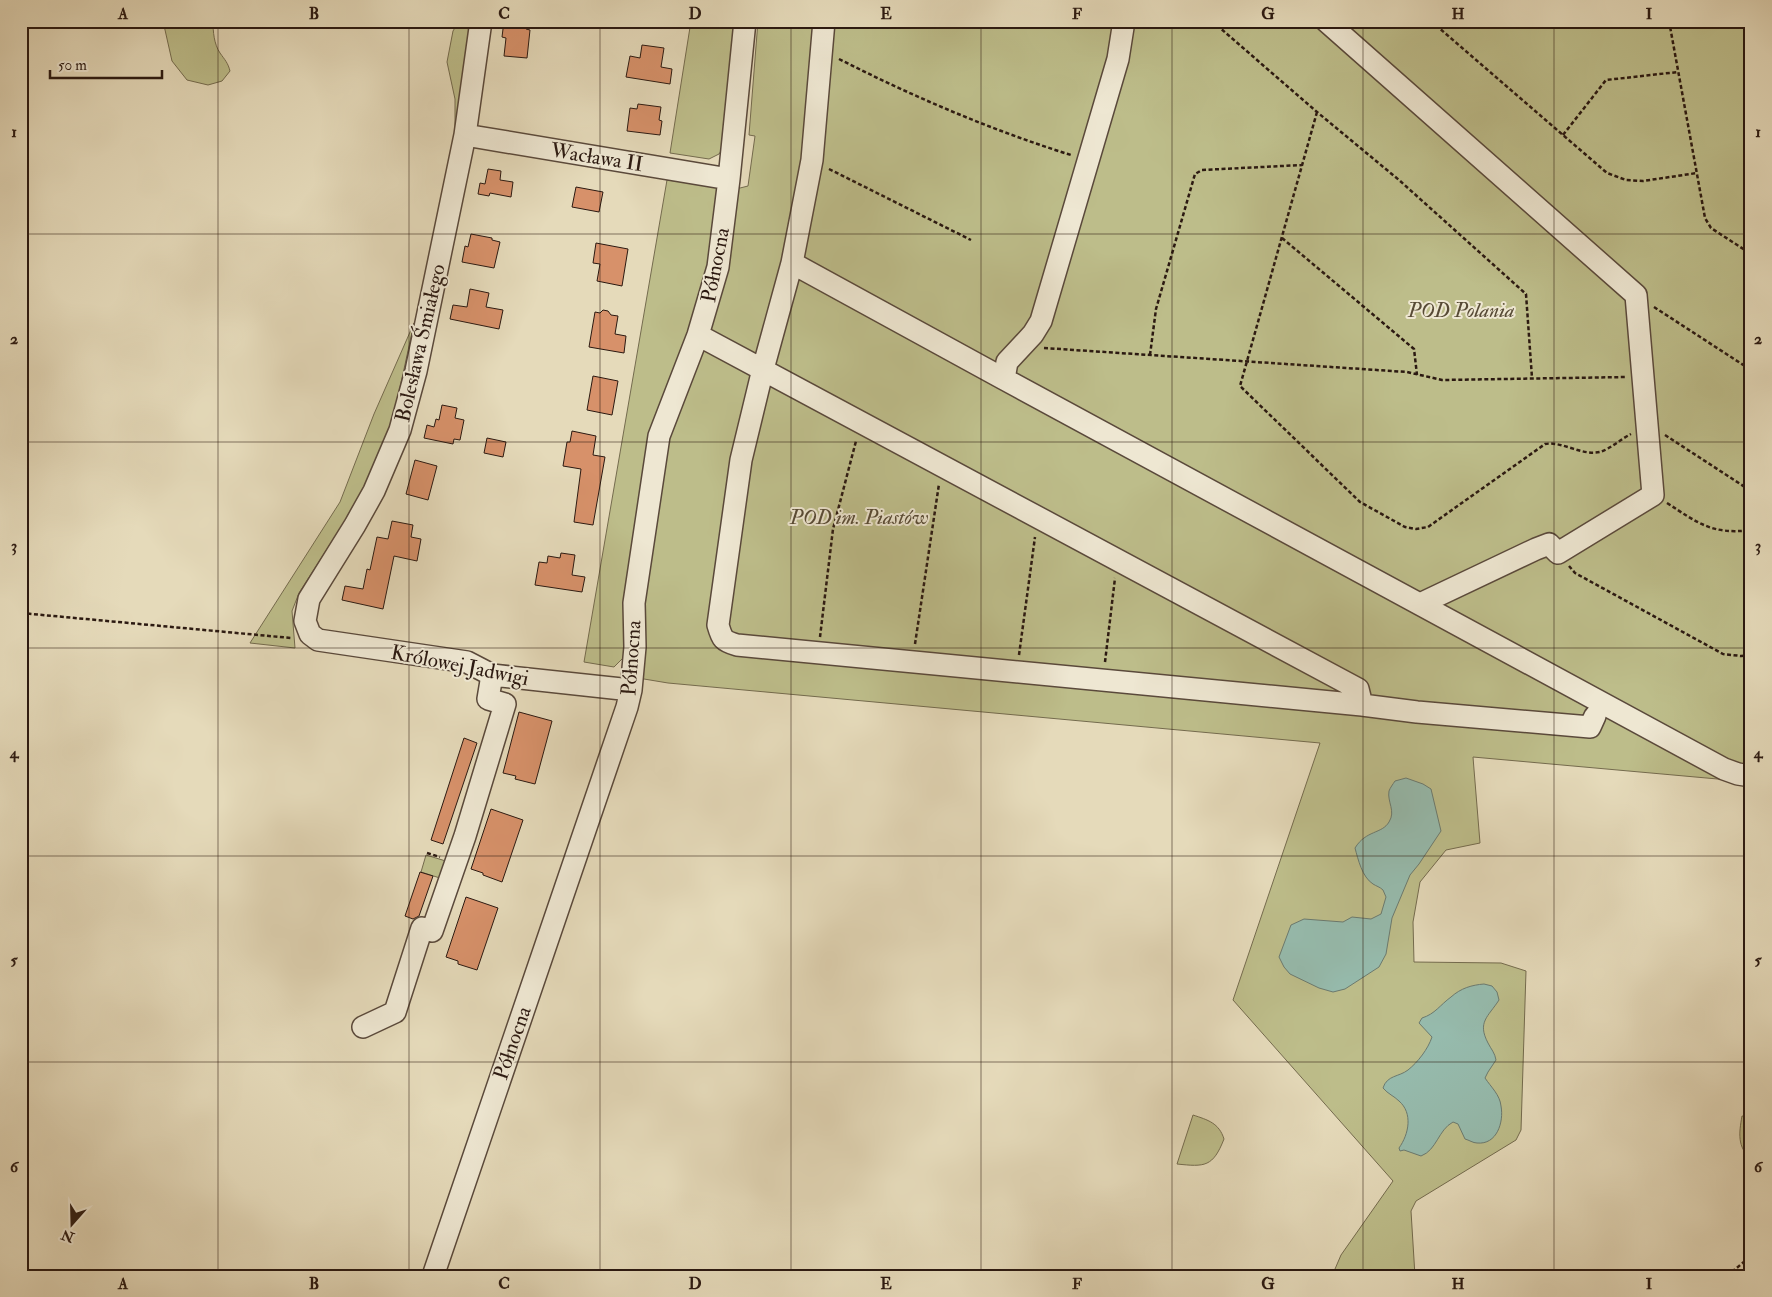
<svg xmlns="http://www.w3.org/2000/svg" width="1772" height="1297" viewBox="0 0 1772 1297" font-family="'IM FELL Double Pica',serif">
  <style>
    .green { fill: #bdbd8a; stroke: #746b4e }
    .water { fill: #96bbad; stroke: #6b7a6f }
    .building { fill: #d7916a; stroke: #2b1911 }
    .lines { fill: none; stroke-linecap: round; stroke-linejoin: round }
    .minor-casing { stroke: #5a493b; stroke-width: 24 }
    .path { stroke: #2b1911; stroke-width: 2.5; stroke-dasharray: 4 2.5; stroke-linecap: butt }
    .minor { stroke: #eee7d2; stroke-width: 21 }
    .grid { fill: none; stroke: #2b1911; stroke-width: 1; stroke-opacity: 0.55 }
    .labels { text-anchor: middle; stroke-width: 4; stroke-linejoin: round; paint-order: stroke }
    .street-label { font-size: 21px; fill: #2b1911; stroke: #eee7d2 }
    .park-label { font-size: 21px; font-style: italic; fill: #574a35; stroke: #eee7d2 }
    .neatline { fill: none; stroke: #2b1911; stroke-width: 2 }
    .grid-label { font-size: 16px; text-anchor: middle; font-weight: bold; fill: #2b1911 }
  </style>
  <rect width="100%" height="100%" fill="#e5daba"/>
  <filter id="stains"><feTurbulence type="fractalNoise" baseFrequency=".004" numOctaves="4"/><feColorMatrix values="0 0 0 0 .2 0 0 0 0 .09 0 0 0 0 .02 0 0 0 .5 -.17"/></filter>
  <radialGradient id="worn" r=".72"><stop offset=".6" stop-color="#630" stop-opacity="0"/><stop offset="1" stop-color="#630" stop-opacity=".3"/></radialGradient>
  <path class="green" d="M163,21H213C213,32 214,44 220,53C225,60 228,63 230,71L222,81L208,85L187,80L172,61Z
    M459,21H473L455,130V99L447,62L453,31Z
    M691,21H737L726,144L719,154L709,159L670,153Z
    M758,21H1751V782L1473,757L1480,843L1446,850L1420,882L1413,922L1414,962L1501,963L1526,971L1521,1130L1516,1140L1416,1201L1411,1211L1415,1276H1332L1341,1255L1393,1181L1233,1000L1320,743L668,683L638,678L640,610L665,442L707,330L736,189L748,186L755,136L749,135Z
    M667,180L714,186L720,192L709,270L690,332L650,438L625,591L627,645L623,658L614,667L584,662Z
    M414,323L391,429L364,491L299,593L292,611L295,648L250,643L340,502L374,414Z
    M426,855L449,862L443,879L421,872Z
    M1193,1115C1208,1120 1219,1123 1224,1139C1213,1167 1205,1167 1177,1164Z
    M1742,1116L1751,1117V1159C1737,1147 1739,1133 1742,1116Z"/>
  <path class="water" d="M1406,778L1423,784L1431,789L1441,831L1419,864L1410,875L1392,918L1386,954L1379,967L1345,989L1333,992L1319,988L1290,974L1284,967L1279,957L1291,925L1304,919L1343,922L1352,917L1371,919L1381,914L1386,897L1383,890C1380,887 1376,886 1373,884C1362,877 1358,859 1355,848C1366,830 1382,834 1389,822C1396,811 1387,802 1389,791C1390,788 1393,784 1395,781Z
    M1484,984L1492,986L1497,992L1499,1000C1488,1017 1477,1022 1488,1043C1491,1049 1495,1053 1496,1060L1488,1072L1485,1078C1491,1087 1500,1095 1501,1106C1504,1122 1497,1145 1477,1143C1473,1143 1469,1140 1465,1139L1458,1124L1453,1122C1438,1130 1437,1150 1421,1156L1404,1150L1400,1151L1399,1148C1409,1134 1413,1113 1399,1101C1394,1096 1388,1094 1383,1088C1387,1075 1399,1077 1408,1070C1418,1062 1428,1049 1432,1037L1419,1023L1422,1018C1435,1014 1440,1005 1451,997C1461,988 1472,985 1484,984Z"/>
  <path class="building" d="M504,21L526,23V29L530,30L527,58L504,56L506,38L502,37Z
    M642,45L664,48L661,67L672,69L670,84L626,77L630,56L640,58Z
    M638,104L661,107L659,120L662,121L660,135L627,131L630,108L637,109Z
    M488,169L501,171L500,180L513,182L511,197L490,193L489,196L478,194L480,183L485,184Z
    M576,187L603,192L599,212L572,207Z
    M471,234L492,238V240L500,242L494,268L462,262L465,246L468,247Z
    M596,243L628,249L622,286L597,281L600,264L593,263Z
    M470,289L489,293L486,307L503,310L499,329L450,319L453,305L467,307Z
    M603,310L608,311L611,315L618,316L615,334L626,336L624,353L589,347L595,312L600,313Z
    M593,376L618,381L612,415L587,410Z
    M442,405L457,408L455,418L464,420L460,440L454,439L453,444L424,438L427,425L434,427L436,419L439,420Z
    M572,431L596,436L593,455L605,457L593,525L574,522L581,469L563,466L567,442H570Z
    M487,438L506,442L503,457L484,453Z
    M415,460L437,466L428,500L406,494Z
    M392,521L413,525L411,537L421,539L417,561L394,556L383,609L342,600L345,586L363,589L367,569L370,570L377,537L388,539Z
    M561,553L575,555L572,575L585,577L582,592L535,585L539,562L547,563L548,556L560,558Z
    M519,712L552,721L535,784L515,779L516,776L503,773Z
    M464,738L477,743L443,844L431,840Z
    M491,809L523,820L502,882L483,875V873L471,869Z
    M420,872L433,876L419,916L413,919L405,916Z
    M466,897L498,908L477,970L458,964V961L446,957Z"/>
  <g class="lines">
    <defs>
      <path id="minor" d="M481,21L465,135L416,371L400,430L374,491L355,525L309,599L305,621L310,634L318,640L467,662L492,675L631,690
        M824,21L812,160L792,263L1004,379
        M1124,21L1118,59L1041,321L1033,334L1007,362L1004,379L1724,769L1738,774L1751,776
        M1326,21L1636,295L1653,495L1558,553L1549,544L1536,549L1420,604
        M465,135L729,179
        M792,263L763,369L741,460L718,625C722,639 723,641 737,645L1362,705L1417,712L1590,727L1595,716
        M698,335L1358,689L1362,705
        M363,1027L395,1012L422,928L432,931L465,836L505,704L488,699L492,675
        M433,1276L627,707L631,690L635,647L634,603L659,436L698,335L718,267L729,179L745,21"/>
    </defs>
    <use href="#minor" class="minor-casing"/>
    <path class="path" d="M1212,21L1317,112L1399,180L1526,294L1532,378
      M1431,21L1607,173L1626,180L1643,181L1697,173
      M1669,21L1705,218L1711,228L1751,254
      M1743,21L1751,54
      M839,59C914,97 991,130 1071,155
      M1317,112L1240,386L1360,502L1405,527L1416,529L1428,527L1545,444C1563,441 1581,456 1600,452C1610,449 1621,439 1631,434
      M1563,135L1606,80L1678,72
      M829,169L971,240
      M1282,238L1414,349L1417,375
      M1654,307L1751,370
      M1044,348L1407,372L1442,380L1627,377
      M1150,355L1156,309L1195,174L1202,170L1302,165
      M1665,435L1751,491
      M1667,503C1698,523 1712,535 1751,530
      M1569,566L1575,573L1723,654L1741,656L1751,655
      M21,613L291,638
      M820,637L833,529L856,441
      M915,644L939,484
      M1019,655L1035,537
      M1749,655L1751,663
      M1105,662L1115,578
      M427,853L440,857
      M1727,1276L1751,1256"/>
    <use href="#minor" class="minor"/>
  </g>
  <path class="grid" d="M218,21V1276M409,21V1276M600,21V1276M791,21V1276M981,21V1276M1172,21V1276M1363,21V1276M1554,21V1276M21,234H1751M21,442H1751M21,648H1751M21,856H1751M21,1062H1751"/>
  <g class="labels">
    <g class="street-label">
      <text transform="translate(597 157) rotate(9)" y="7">Wacława II</text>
      <text transform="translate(715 265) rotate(-79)" y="7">Północna</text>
      <text transform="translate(420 343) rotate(-77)" y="7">Bolesława Śmiałego</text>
      <text transform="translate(631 658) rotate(-86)" y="7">Północna</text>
      <text transform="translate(460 665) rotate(11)" y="7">Królowej Jadwigi</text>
      <text transform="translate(512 1043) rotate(-71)" y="7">Północna</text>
    </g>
    <g class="park-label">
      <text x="1461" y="317">POD Polania</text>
      <text x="859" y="524">POD im. Piastów</text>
    </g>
  </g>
  <rect width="1772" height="1297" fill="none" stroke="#e5daba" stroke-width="55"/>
  <g transform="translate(72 1224) rotate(200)" stroke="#eee7d2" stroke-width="4" paint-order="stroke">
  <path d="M0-4L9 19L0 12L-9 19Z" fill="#2b1911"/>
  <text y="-8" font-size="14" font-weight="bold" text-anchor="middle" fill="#2b1911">N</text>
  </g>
  <path d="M50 70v8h112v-8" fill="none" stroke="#2b1911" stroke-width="2.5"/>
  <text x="58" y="70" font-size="15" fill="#2b1911" stroke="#eee7d2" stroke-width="4" paint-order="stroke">50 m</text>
  <rect x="28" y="28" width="1716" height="1242" class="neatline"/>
  <g class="grid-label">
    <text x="123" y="19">A</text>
    <text x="314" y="19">B</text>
    <text x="504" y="19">C</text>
    <text x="695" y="19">D</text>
    <text x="886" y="19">E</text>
    <text x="1077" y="19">F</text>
    <text x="1268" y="19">G</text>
    <text x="1458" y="19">H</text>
    <text x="1649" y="19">I</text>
    <text x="14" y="137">1</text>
    <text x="1758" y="137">1</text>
    <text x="14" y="344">2</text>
    <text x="1758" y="344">2</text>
    <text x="14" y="551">3</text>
    <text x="1758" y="551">3</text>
    <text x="14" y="758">4</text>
    <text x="1758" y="758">4</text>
    <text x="14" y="965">5</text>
    <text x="1758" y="965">5</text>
    <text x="14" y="1172">6</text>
    <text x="1758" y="1172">6</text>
    <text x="123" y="1289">A</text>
    <text x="314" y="1289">B</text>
    <text x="504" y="1289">C</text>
    <text x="695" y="1289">D</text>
    <text x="886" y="1289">E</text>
    <text x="1077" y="1289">F</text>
    <text x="1268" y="1289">G</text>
    <text x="1458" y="1289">H</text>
    <text x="1649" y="1289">I</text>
  </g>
  <rect width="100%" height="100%" filter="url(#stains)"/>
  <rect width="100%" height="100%" fill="url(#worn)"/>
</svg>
